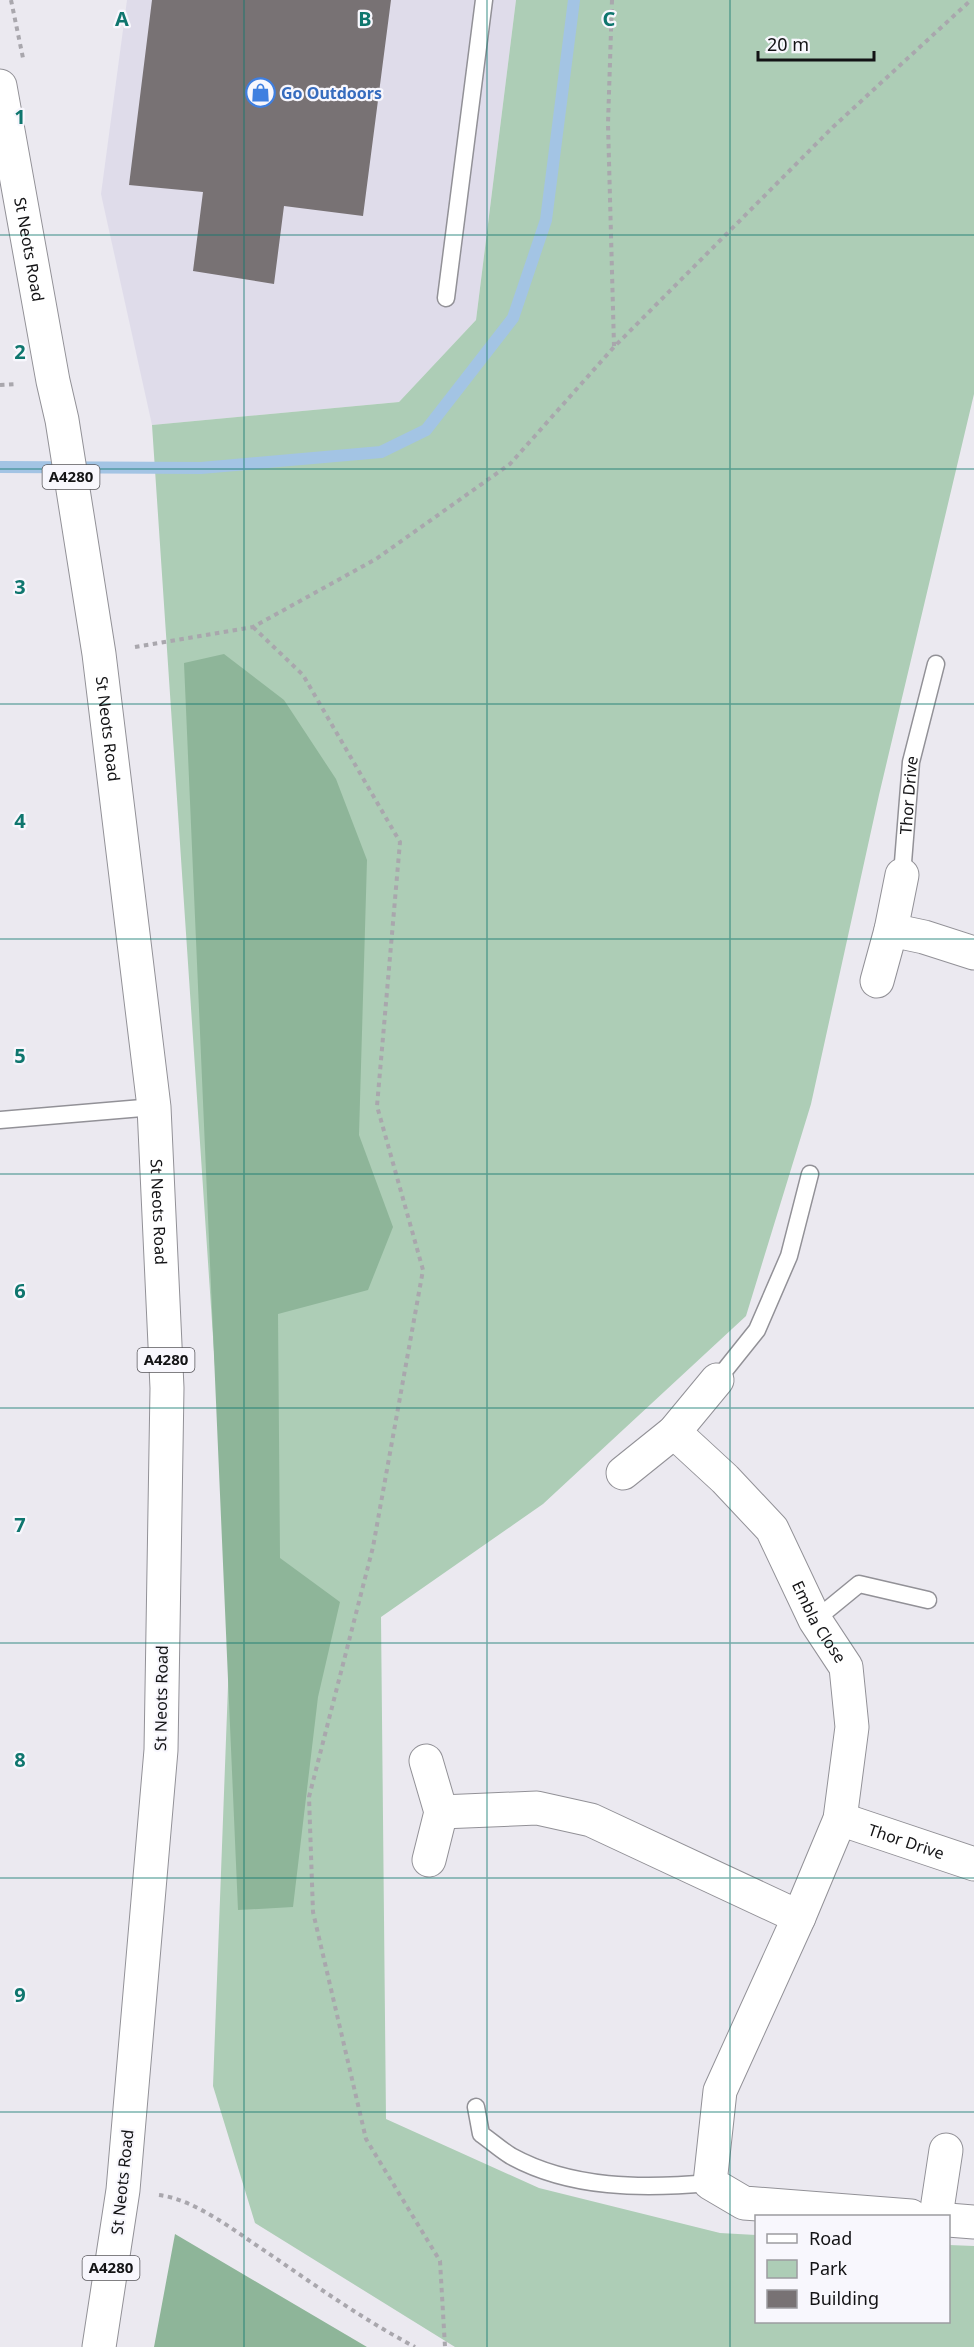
<svg xmlns="http://www.w3.org/2000/svg" width="974" height="2347" viewBox="0 0 974 2347" font-family="'Noto Sans',sans-serif">
  <style>
    .built { fill: #dfdcea }
    .green { fill: #adcdb6 }
    .forest { fill: #8eb599 }
    .lines { fill: none; stroke-linecap: round; stroke-linejoin: round }
    .stream { stroke: #a3c4e4; stroke-width: 12 }
    .building { fill: #787274 }
    .service-casing { stroke: #929197; stroke-width: 19 }
    .minor-casing { stroke: #929197; stroke-width: 35 }
    .primary-casing { stroke: #929197; stroke-width: 35 }
    .path { stroke: #a9a7ad; stroke-width: 4; stroke-dasharray: 4.5 4.5; stroke-linecap: butt }
    .service { stroke: #fff; stroke-width: 16 }
    .minor { stroke: #fff; stroke-width: 33 }
    .primary { stroke: #fff; stroke-width: 33 }
    .grid { fill: none; stroke: #0f766e; stroke-width: 1.5; stroke-opacity: 0.55 }
    .labels { text-anchor: middle; stroke-width: 4.5; stroke-linejoin: round; paint-order: stroke }
    .shield { fill: #f8f7fd; stroke: #58575b; stroke-width: 1.5 }
    .shield-label { font-size: 15px; font-weight: bold; fill: #131315 }
    .shop-label { font-size: 16px; font-weight: bold; fill: #366cbe; stroke: #f8f7fd; text-anchor: start }
    .street-label { font-size: 16px; fill: #131315; stroke: #f8f7fd }
    .grid-label { font-size: 20px; text-anchor: middle; font-weight: bold; fill: #0f766e; stroke: #f8f7fd; stroke-width: 4.5; stroke-linejoin: round; paint-order: stroke }
  </style>
  <rect width="100%" height="100%" fill="#ebe9f0"/>
  <path class="built" d="M127,0H516L476,320L399,402L152,425L101,194Z"/>
  <path class="green" d="M516,0H974V394L879,795L811,1104L746,1316L543,1504L381,1617L386,2119L539,2188L720,2233L756,2235V2322H948L949,2245L974,2246V2347H455L255,2223L213,2086L231,1606L152,425L399,402L476,320Z"/>
  <path class="forest" d="M224,654L284,700L336,779L367,860L359,1135L393,1227L368,1290L278,1314L280,1558L340,1602L318,1697L293,1907L238,1910L184,663Z
    M175,2234L367,2347H154Z"/>
  <g class="lines">
    <path class="stream" d="M0,467L201,468L381,452L426,430L513,318L546,220L574,0"/>
  </g>
  <path class="building" d="M152,0H391L363,216L284,206L274,284L193,271L203,192L129,185Z"/>
  <g class="lines">
    <defs>
      <g id="service">
        <path d="M446,298L484,0"/>
        <path id="s1" d="M902,875L911,762L936,664"/>
        <path d="M0,1120L154,1107"/>
        <path d="M717,1380L757,1330L789,1256L810,1174"/>
        <path d="M815,1620L859,1584L928,1600"/>
        <path d="M476,2107L481,2134C491,2141 501,2150 511,2156C571,2189 643,2189 710,2183"/>
      </g>
      <g id="minor">
        <path d="M891,930L924,937L974,953"/>
        <path d="M877,981L891,930L902,875"/>
        <path id="s2" d="M674,1432L725,1479L772,1529L815,1620L846,1667L852,1727L840,1819L799,1917L720,2091L710,2183L744,2203L911,2216"/>
        <path d="M623,1473L674,1432L717,1380"/>
        <path d="M426,1761L441,1812L429,1860"/>
        <path d="M441,1812L537,1808L591,1820L799,1917"/>
        <path id="s3" d="M840,1819L974,1864"/>
        <path d="M936,2216L946,2150"/>
        <path d="M948,2220L974,2222"/>
      </g>
      <g id="primary">
        <path id="s4" d="M0,86L53,381L62,420L99,654L154,1107L167,1388L161,1750L123,2190L99,2347"/>
      </g>
    </defs>
    <use href="#service" class="service-casing"/>
    <use href="#minor" class="minor-casing"/>
    <use href="#primary" class="primary-casing"/>
    <path class="path" d="M11,0L23,58
      M612,0L608,124L614,346
      M0,385L17,384
      M253,627L303,675L400,842L377,1106L423,1270L373,1547L309,1797L313,1912L366,2139L440,2261L445,2347
      M135,647L253,627L376,559L510,464L614,347L833,127L971,0
      M159,2195C197,2200 237,2233 268,2253C316,2286 364,2320 415,2347"/>
    <use href="#service" class="service"/>
    <use href="#minor" class="minor"/>
    <use href="#primary" class="primary"/>
  </g>
  <path class="grid" d="M244,0V2347M487,0V2347M730,0V2347M0,235H974M0,469H974M0,704H974M0,939H974M0,1174H974M0,1408H974M0,1643H974M0,1878H974M0,2112H974"/>
  <defs>
    <symbol id="shop-ring" viewBox="-11 -11 22 22"><circle r="9.5" fill="#f8f7fd" stroke="#3f7fe0" stroke-width="1.5"/><path d="M-5-2.5h2.3a2.7 3.5 0 0 1 5.4 0H5L5.5 6h-11ZM-1.5-2.5h3a1.5 2.3 0 0 0-3 0Z" fill="#3f7fe0"/></symbol>
  </defs>
  <g fill-rule="evenodd">
    <use href="#shop-ring" x="244" y="76" width="33" height="33"/>
  </g>
  <g class="labels">
    <g class="shield">
      <rect x="42.5" y="465" width="57" height="24" rx="4.5"/>
      <rect x="137.5" y="1348" width="57" height="24" rx="4.5"/>
      <rect x="82.5" y="2256" width="57" height="24" rx="4.5"/>
    </g>
    <g class="shield-label">
      <text x="71" y="482">A4280</text>
      <text x="166" y="1365">A4280</text>
      <text x="111" y="2273">A4280</text>
    </g>
    <g class="shop-label">
      <text x="281" y="99">Go Outdoors</text>
    </g>
    <g class="street-label">
      <text dy="6" stroke="none"><textPath href="#s4" startOffset="166">St Neots Road</textPath></text>
      <text dy="6" stroke="none"><textPath href="#s4" startOffset="652">St Neots Road</textPath></text>
      <text dy="6" stroke="none"><textPath href="#s1" startOffset="80">Thor Drive</textPath></text>
      <text dy="6" stroke="none"><textPath href="#s4" startOffset="1138">St Neots Road</textPath></text>
      <text dy="6" stroke="none"><textPath href="#s2" startOffset="242">Embla Close</textPath></text>
      <text transform="translate(161 1698) rotate(-89)" y="6">St Neots Road</text>
      <text dy="6" stroke="none"><textPath href="#s3" startOffset="70">Thor Drive</textPath></text>
      <text transform="translate(122 2182) rotate(-84)" y="6">St Neots Road</text>
    </g>
  </g>
  <g class="grid-label">
    <text x="122" y="26">A</text>
    <text x="365" y="26">B</text>
    <text x="609" y="26">C</text>
    <text x="20" y="124">1</text>
    <text x="20" y="359">2</text>
    <text x="20" y="594">3</text>
    <text x="20" y="828">4</text>
    <text x="20" y="1063">5</text>
    <text x="20" y="1298">6</text>
    <text x="20" y="1532">7</text>
    <text x="20" y="1767">8</text>
    <text x="20" y="2002">9</text>
  </g>
  <rect x="755" y="2215" width="195" height="108" fill="#f8f7fd" stroke="#9c9ca0" stroke-width="1.5"/>
  <rect x="767" y="2234" width="30" height="9" fill="#ffffff" stroke="#9c9ca0" stroke-width="1.5"/>
  <text x="809" y="2245" font-size="18" fill="#131315">Road</text>
  <rect x="767" y="2260" width="30" height="18" fill="#adcdb6" stroke="#9c9ca0" stroke-width="1.5"/>
  <text x="809" y="2275" font-size="18" fill="#131315">Park</text>
  <rect x="767" y="2290" width="30" height="18" fill="#787274" stroke="#9c9ca0" stroke-width="1.5"/>
  <text x="809" y="2305" font-size="18" fill="#131315">Building</text>
  <path d="M758 51v9h116v-9" fill="none" stroke="#131315" stroke-width="3"/>
  <text x="767" y="51" font-size="18" fill="#131315" stroke="#f8f7fd" stroke-width="4.5" paint-order="stroke">20 m</text>
</svg>
